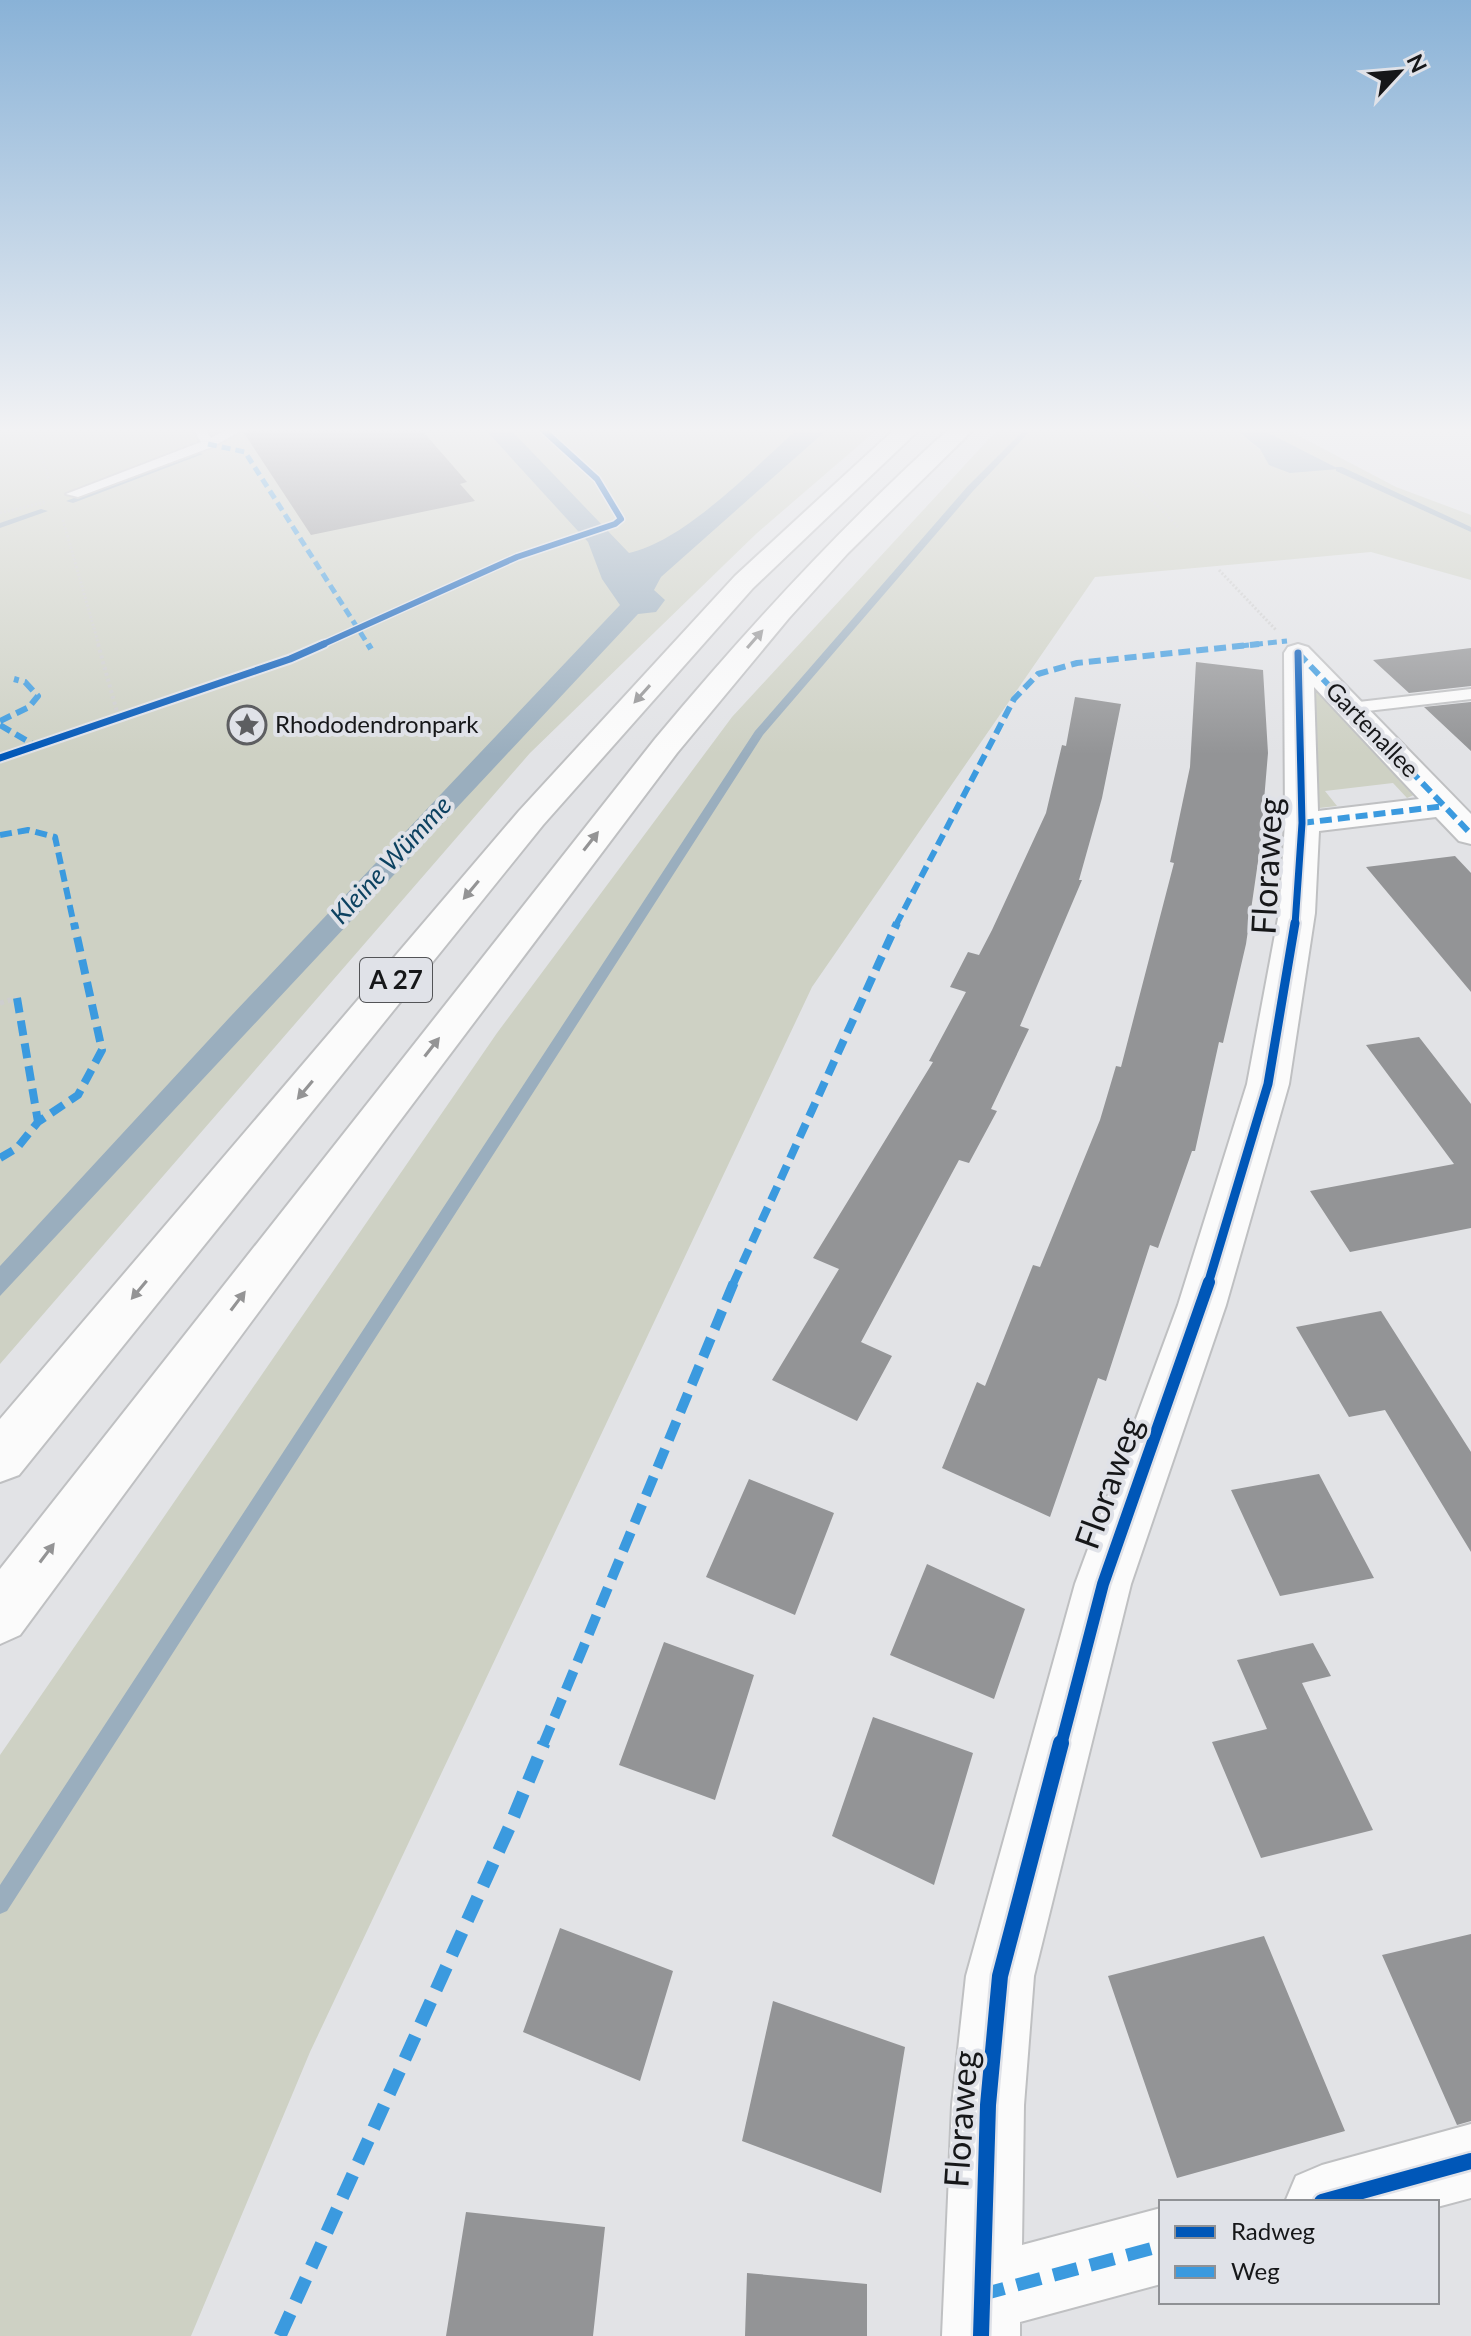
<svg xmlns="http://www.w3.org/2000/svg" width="1471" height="2336" viewBox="0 0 1471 2336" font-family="Lato,sans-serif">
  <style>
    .green { fill: #ced1c4 }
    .water { fill: #9aaebe }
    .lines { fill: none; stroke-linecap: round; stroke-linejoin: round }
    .stream { fill: #9aaebe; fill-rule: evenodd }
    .building { fill: #939496 }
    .service-casing { stroke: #bfc0c2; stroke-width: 4 }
    .minor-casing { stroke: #bfc0c2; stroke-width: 4 }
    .motorway-casing { stroke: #bfc0c2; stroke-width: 4 }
    .path-far2 { stroke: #cecece; stroke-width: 3; stroke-dasharray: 2 2; stroke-linecap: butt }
    .path-far1 { stroke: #cecece; stroke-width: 4; stroke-dasharray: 3 3; stroke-linecap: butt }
    .path { stroke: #cecece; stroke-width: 5; stroke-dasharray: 4 4; stroke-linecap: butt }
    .service { fill: #fbfbfb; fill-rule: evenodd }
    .minor { fill: #fbfbfb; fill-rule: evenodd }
    .motorway { fill: #fbfbfb; fill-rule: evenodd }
    .quiet-far4 { stroke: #3b9adf; stroke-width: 5; stroke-dasharray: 9 5; stroke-linecap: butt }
    .quiet-far3 { stroke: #3b9adf; stroke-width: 6; stroke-dasharray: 12 6; stroke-linecap: butt }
    .quiet-far2 { stroke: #3b9adf; stroke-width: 8; stroke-dasharray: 15 8; stroke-linecap: butt }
    .quiet-far1 { stroke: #3b9adf; stroke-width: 10; stroke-dasharray: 20 10; stroke-linecap: butt }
    .quiet { stroke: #3b9adf; stroke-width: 13; stroke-dasharray: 25 13; stroke-linecap: butt }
    .cycleway-far4-casing { stroke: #e0e2e8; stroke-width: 9 }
    .cycleway-far3-casing { stroke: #e0e2e8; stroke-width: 11 }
    .cycleway-far2-casing { stroke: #e0e2e8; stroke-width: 14 }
    .cycleway-far1-casing { stroke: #e0e2e8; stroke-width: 17 }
    .cycleway-casing { stroke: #e0e2e8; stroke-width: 21 }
    .cycleway-far4 { stroke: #0057b8; stroke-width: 6 }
    .cycleway-far3 { stroke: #0057b8; stroke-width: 7 }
    .cycleway-far2 { stroke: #0057b8; stroke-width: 9 }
    .cycleway-far1 { stroke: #0057b8; stroke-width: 12 }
    .cycleway { stroke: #0057b8; stroke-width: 16 }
    .oneway { fill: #949495 }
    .labels { text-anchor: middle; stroke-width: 8; stroke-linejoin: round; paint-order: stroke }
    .far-poi-label { font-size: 24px; fill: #161719; stroke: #e0e2e8; text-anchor: start }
    .far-street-label { font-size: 24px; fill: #161719; stroke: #e0e2e8 }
    .far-water-label { font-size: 26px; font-style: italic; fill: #0d4261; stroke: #e0e2e8 }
    .shield { fill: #e0e2e8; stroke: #535457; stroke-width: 2 }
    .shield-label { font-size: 26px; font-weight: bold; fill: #161719 }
    .near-street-label { font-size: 34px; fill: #161719; stroke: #e0e2e8 }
  </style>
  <rect width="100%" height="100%" fill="#e2e3e6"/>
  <path class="green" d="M880,427L757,533L530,753L0,1364V428Z
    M1000,427H1232L1260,450L1338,469L1257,427H1282L1396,487L1471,515V580L1371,552L1095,577L812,987L310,2052L191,2336H0V1755L497,1033L732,717Z
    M1310,677L1416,794L1407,798L1393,783L1325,791L1337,806L1319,808L1313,806Z"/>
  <path class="water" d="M483,427H508L629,553C687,540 754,467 800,427H830L661,577L654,590L665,600L656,612L638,614L0,1296V1266L230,1017L620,605L602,579L588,542Z
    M1232,427H1257L1339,469L1290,473L1269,465L1260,449Z"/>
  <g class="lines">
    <path class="stream" d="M1027,427H1034L973,491L763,735L7,1911L0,1914V1885L755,731L967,487Z
      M196,452L203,454L73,503L66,501Z
      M1336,467H1342L1471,527V532L1336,471Z
      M41,509L48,511L0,528V523Z"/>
  </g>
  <path class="building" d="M251,427H419L467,482L460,484L475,501L311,535L244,433Z
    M1471,648V686L1409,693L1373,660Z
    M1196,662L1263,670L1268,753L1260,848L1246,944L1223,1043L1219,1042L1195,1151H1192L1158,1248L1150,1245L1106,1381L1098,1378L1050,1517L942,1468L977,1382L985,1386L1033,1265L1040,1267L1100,1120L1116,1066L1121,1067L1174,863L1170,862L1190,767Z
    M1075,697L1121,704L1102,798L1079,880H1082L1020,1026L1029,1029L991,1109L997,1111L969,1163L959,1160L861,1342L892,1356L857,1421L772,1380L839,1269L813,1258L933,1062L929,1061L966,992L950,987L968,952L979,955L992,930L1046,813L1062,745L1066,746Z
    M1471,702V751L1424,707Z
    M1455,856L1471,873V992L1366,867Z
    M1419,1037L1471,1104V1228L1350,1252L1310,1191L1454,1164L1366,1045Z
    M1381,1311L1471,1452V1552L1385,1410L1349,1417L1296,1327Z
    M1319,1474L1374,1578L1280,1596L1231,1490Z
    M749,1479L834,1513L795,1615L706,1577Z
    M927,1564L1025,1609L994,1699L890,1655Z
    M664,1642L754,1675L715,1800L619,1765Z
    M1313,1643L1331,1676L1302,1683L1373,1830L1261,1858L1212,1742L1267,1729L1237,1660Z
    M873,1717L973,1753L934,1885L832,1836Z
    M560,1928L673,1971L640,2081L523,2032Z
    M1471,1934V2121L1457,2125L1382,1955Z
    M1264,1936L1345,2131L1177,2178L1108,1976Z
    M773,2001L905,2047L881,2193L742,2141Z
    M466,2212L605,2227L593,2336H446Z
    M747,2273L867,2284V2336H745Z"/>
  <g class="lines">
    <defs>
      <path id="service" d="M192,427H204L211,438L232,427H248L212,447L78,497L66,494L201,442Z
        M1471,689V699L1350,713L1342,708L1350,703Z"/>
      <path id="minor" d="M1298,644L1308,647L1471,814V844L1459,841L1436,817L1319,831L1315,913L1289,1084L1226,1305L1131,1584L1034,1976L1024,2105L1022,2245L1161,2208V2284L1020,2322V2336H942L952,2105L966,1976L1075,1584L1178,1305L1247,1084L1279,913L1285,823L1284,653L1288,647ZM1314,687L1419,799L1318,811Z
        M1471,2124V2198L1437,2207V2202H1285L1296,2176L1322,2165Z"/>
      <path id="motorway" d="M897,427H922L753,588L543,825L19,1475L0,1482V1419L519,811L735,576Z
        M951,427H976L848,553L789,618L677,753L393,1130L20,1635L0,1644V1569L655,739C747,629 843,524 951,427Z"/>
    </defs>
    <use href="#service" class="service-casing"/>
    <use href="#minor" class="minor-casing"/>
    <use href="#motorway" class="motorway-casing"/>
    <path class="path-far2" d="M32,427L49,480
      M638,427L671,438L712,427
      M1110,427V450L1133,481L1180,529
      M568,450L582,446L592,438L590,427
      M0,513L46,502
      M63,520L99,646
      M1219,570L1276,630"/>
    <path class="path-far1" d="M98,644L119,719"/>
    <path class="path" d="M0,1003L17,998"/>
    <use href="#service" class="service"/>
    <use href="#minor" class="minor"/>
    <use href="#motorway" class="motorway"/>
    <path class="quiet-far4" d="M208,444L245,452L369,646
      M1240,646L1287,641"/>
    <path class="quiet-far3" d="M368,644L371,649
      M1298,653L1471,834
      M0,721L29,707L38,696L25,682L14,679
      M0,725L36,746
      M1302,823L1445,806
      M0,835L28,830L55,837L74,925
      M896,925L1014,699L1038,674L1077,663L1259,644"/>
    <path class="quiet-far2" d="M17,998L38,1122
      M0,1158L17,1148L38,1122L78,1095L102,1050L74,923
      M733,1284L897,923"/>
    <path class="quiet-far1" d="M543,1745L734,1282"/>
    <path class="quiet" d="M980,2295L1161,2246
      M280,2336L509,1828L544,1743"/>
    <defs>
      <path id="cycleway-far4" d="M319,646L517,557L615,524L621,519L597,479L540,427"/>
      <path id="cycleway-far3" d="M0,758L290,659L324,644
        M1295,925L1302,823L1298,653"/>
      <path id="cycleway-far2" d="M1208,1284L1268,1084L1295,923"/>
      <path id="cycleway-far1" d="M1061,1745L1103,1584L1209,1282"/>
      <path id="cycleway" d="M1322,2202L1471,2161
        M981,2336L988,2105L1000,1976L1061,1743"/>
    </defs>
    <use href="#cycleway-far4" class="cycleway-far4-casing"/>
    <use href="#cycleway-far3" class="cycleway-far3-casing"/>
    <use href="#cycleway-far2" class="cycleway-far2-casing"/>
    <use href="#cycleway-far1" class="cycleway-far1-casing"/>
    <use href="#cycleway" class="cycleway-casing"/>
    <use href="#cycleway-far4" class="cycleway-far4"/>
    <use href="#cycleway-far3" class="cycleway-far3"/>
    <use href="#cycleway-far2" class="cycleway-far2"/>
    <use href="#cycleway-far1" class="cycleway-far1"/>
    <use href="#cycleway" class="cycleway"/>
  </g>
  <defs><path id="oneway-solid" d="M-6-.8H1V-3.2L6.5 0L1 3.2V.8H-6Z" transform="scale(2)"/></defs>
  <g class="oneway">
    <use href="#oneway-solid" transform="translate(755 639) rotate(-49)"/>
    <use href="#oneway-solid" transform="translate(642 694) rotate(132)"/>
    <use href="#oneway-solid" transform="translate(591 841) rotate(-52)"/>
    <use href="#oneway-solid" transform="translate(471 890) rotate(130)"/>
    <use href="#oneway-solid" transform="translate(432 1047) rotate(-52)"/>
    <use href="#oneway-solid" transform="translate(305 1090) rotate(130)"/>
    <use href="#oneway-solid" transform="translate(139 1290) rotate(130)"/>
    <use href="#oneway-solid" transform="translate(238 1301) rotate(-53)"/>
    <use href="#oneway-solid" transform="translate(47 1553) rotate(-53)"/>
  </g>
  <linearGradient id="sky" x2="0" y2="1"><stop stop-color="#89b2d7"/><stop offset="0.57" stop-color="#f2f2f4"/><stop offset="1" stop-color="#f2f2f4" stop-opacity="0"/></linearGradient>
  <rect width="1471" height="755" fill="url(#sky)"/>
  <defs>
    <symbol id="sight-ring" viewBox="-11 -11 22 22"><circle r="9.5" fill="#e0e2e8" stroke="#5d5e61" stroke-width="1.5"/><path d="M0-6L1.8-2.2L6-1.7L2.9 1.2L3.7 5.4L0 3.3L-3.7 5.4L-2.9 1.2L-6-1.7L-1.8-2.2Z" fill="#5d5e61"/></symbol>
  </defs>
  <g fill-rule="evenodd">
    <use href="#sight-ring" x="225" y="703" width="44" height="44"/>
  </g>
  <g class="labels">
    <g class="far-poi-label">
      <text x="275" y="733">Rhododendronpark</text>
    </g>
    <g class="far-street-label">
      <text transform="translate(1372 730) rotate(46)" y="8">Gartenallee</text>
    </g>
    <g class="far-water-label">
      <text transform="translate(391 860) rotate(-47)" y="9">Kleine Wümme</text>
    </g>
    <rect class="shield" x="360" y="958" width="72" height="44" rx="6"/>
    <g class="shield-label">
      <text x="396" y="989">A 27</text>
    </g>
    <g class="near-street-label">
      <text transform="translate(1267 866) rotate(-87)" y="12">Floraweg</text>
      <text transform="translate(1109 1483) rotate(-70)" y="12">Floraweg</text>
      <text transform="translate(961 2119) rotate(-86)" y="12">Floraweg</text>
    </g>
  </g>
  <rect x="1159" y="2200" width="280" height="104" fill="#e0e2e8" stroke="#8f9195" stroke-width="2"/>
  <rect x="1175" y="2226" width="40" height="12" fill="#0057b8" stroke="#8f9195" stroke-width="2"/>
  <text x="1231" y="2240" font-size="24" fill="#161719">Radweg</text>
  <rect x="1175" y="2266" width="40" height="12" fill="#3b9adf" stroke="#8f9195" stroke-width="2"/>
  <text x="1231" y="2280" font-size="24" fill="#161719">Weg</text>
  <g transform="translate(1399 72) rotate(64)" stroke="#e0e2e8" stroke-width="6" paint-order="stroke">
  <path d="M0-6L14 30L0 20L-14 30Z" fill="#161719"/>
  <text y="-12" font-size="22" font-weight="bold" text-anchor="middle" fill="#161719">N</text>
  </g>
</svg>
